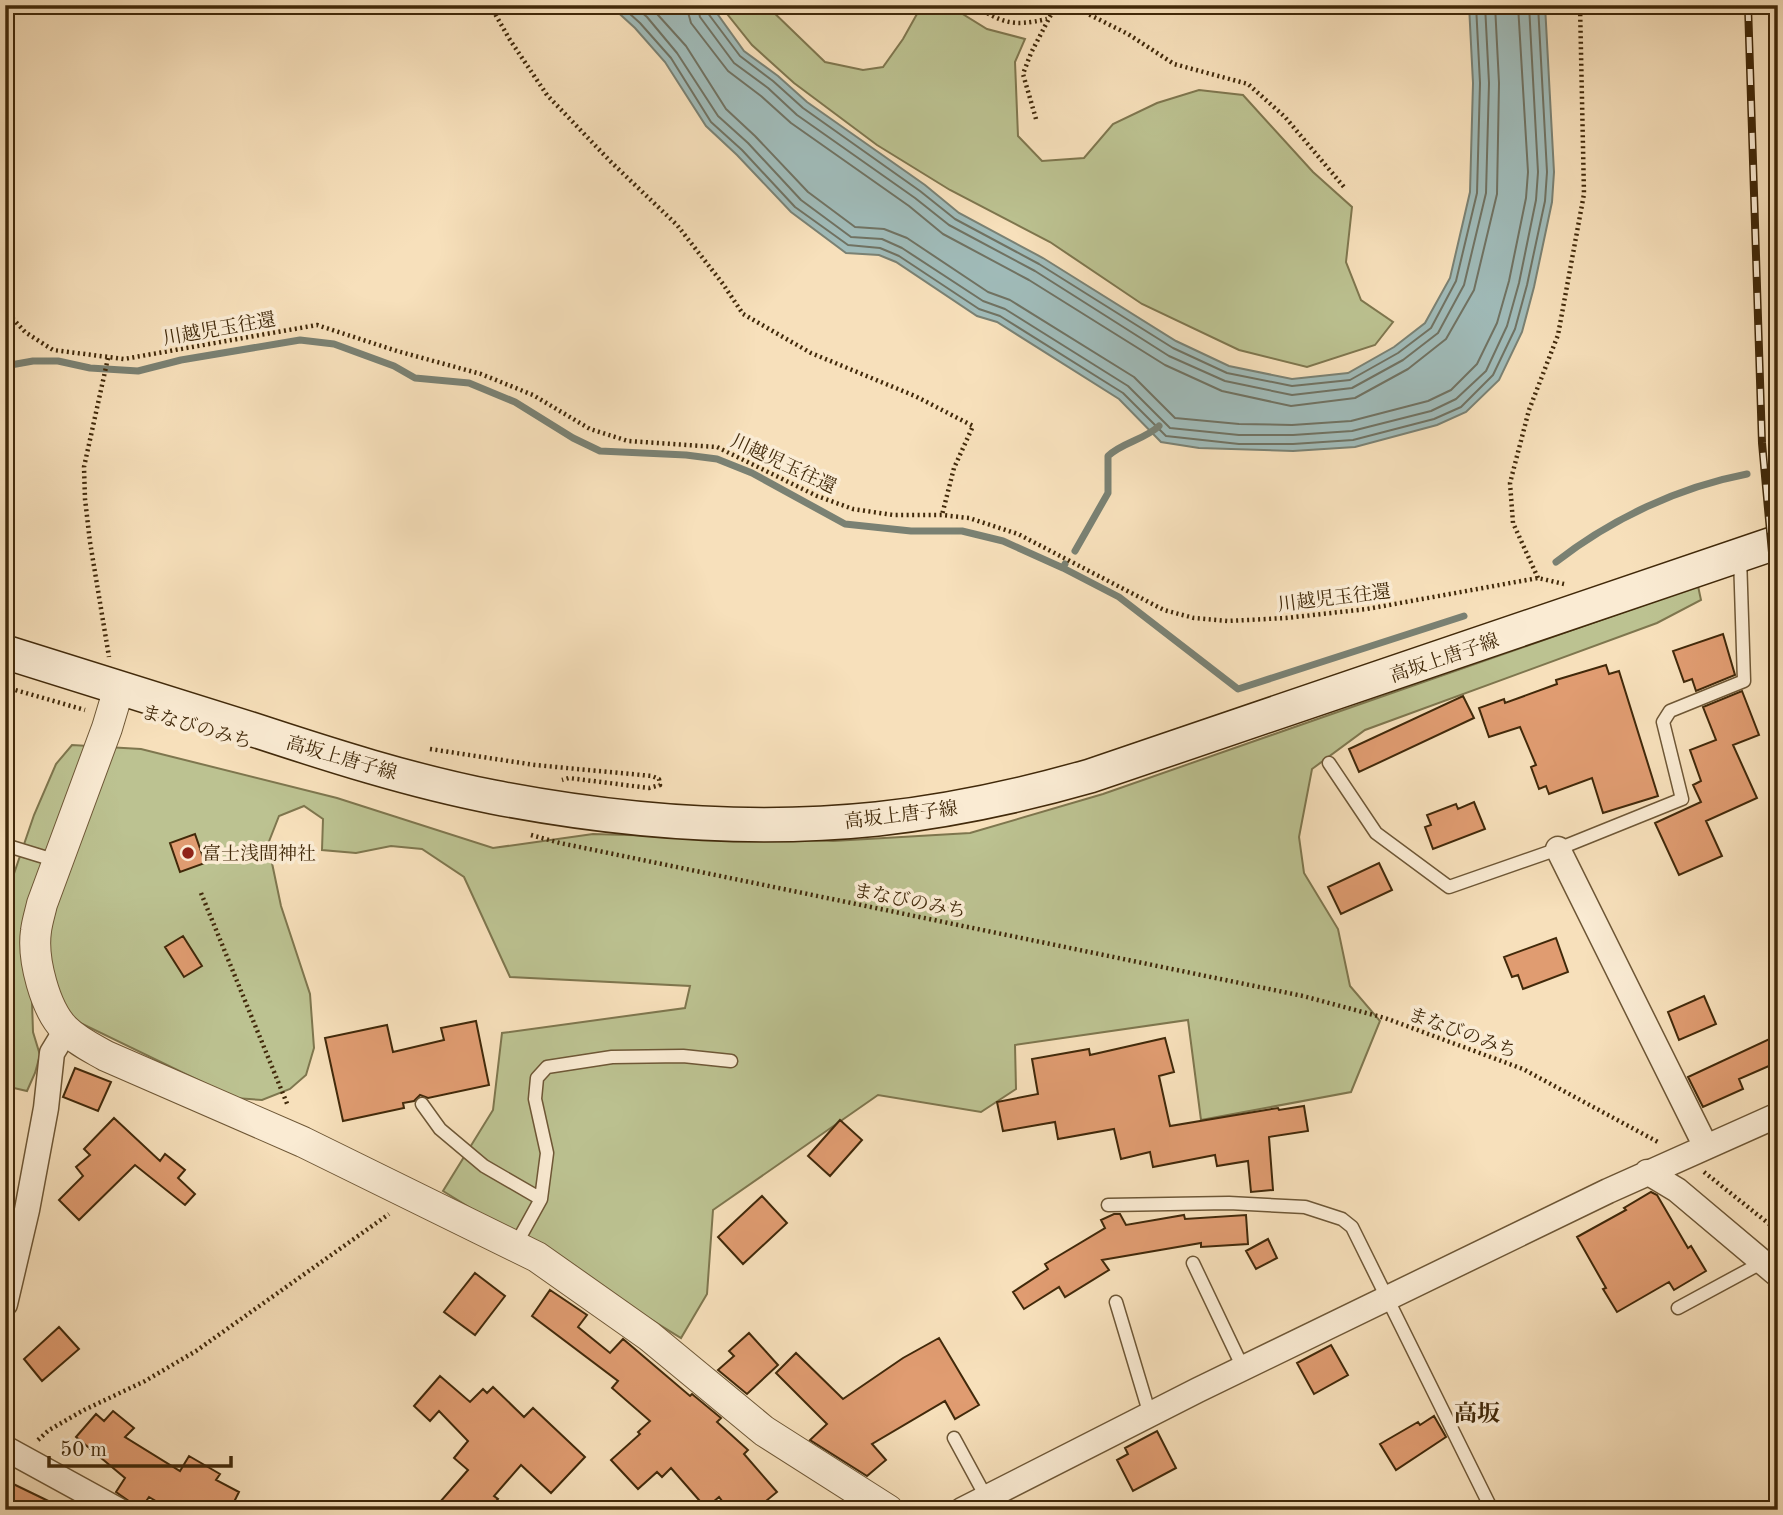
<svg xmlns="http://www.w3.org/2000/svg" width="1783" height="1515" viewBox="0 0 1783 1515" font-family="'Old Standard TT','Noto Serif JP',serif">
  <style>
    .green { fill: #bcc291; stroke: #7e764e; stroke-width: 2 }
    .water { fill: #a0bbb9; stroke: #7a8173; stroke-width: 2 }
    .lines { fill: none; stroke-linecap: round; stroke-linejoin: round }
    .shore { stroke: #707262; stroke-width: 2 }
    .stream { stroke: #7a8173; stroke-width: 7 }
    .building { fill: #e09c71; stroke: #41290a; stroke-width: 2 }
    .service-casing { stroke: #6e5736; stroke-width: 15 }
    .minor-casing { stroke: #6e5736; stroke-width: 27 }
    .tertiary-casing { stroke: #6e5736; stroke-width: 32 }
    .secondary-casing { stroke: #41290a; stroke-width: 36 }
    .path { stroke: #41290a; stroke-width: 4.5; stroke-dasharray: 2 3.5; stroke-linecap: butt }
    .service { stroke: #faebd3; stroke-width: 12 }
    .minor { stroke: #faebd3; stroke-width: 24 }
    .tertiary { stroke: #faebd3; stroke-width: 30 }
    .secondary { stroke: #faebd3; stroke-width: 33 }
    .rail-casing { stroke: #41290a; stroke-width: 8 }
    .rail { stroke: #faebd3; stroke-width: 5; stroke-dasharray: 16; stroke-linecap: butt }
    .poi-dot { fill: #8f2418; stroke: #faebd3; stroke-width: 2.5 }
    .labels { text-anchor: middle; stroke-width: 7; stroke-linejoin: round; paint-order: stroke }
    .street-label { font-size: 19px; fill: #41290a; stroke: #faebd3 }
    .poi-label { font-size: 19px; fill: #41290a; stroke: #faebd3; text-anchor: start }
    .quarter-label { font-size: 23px; font-weight: bold; fill: #41290a; stroke: #faebd3 }
  </style>
  <rect width="100%" height="100%" fill="#f7e0bb"/>
  <filter id="stains"><feTurbulence type="fractalNoise" baseFrequency=".00286" numOctaves="4"/><feColorMatrix values="0 0 0 0 .2 0 0 0 0 .09 0 0 0 0 .02 0 0 0 .5 -.17"/></filter>
  <radialGradient id="worn" r=".72"><stop offset=".6" stop-color="#630" stop-opacity="0"/><stop offset="1" stop-color="#630" stop-opacity=".3"/></radialGradient>
  <path class="green" d="M720,5H766L825,62L863,70L883,67L903,39L922,5H948L987,29L1025,39L1015,62L1018,136L1042,161L1084,158L1113,124L1157,103L1199,90L1243,95L1313,172L1352,207L1346,262L1361,300L1393,322L1375,345L1307,367L1239,350L1142,304L1050,242L950,190L877,145L794,83L752,45Z
    M1698,586L1701,600L1657,623L1365,730L1312,769L1299,837L1304,873L1338,929L1350,986L1380,1021L1351,1092L1201,1120L1188,1020L1015,1045L1016,1089L981,1112L878,1095L713,1210L707,1294L681,1338L443,1191L493,1110L502,1033L685,1008L690,986L510,977L464,877L422,849L391,846L356,853L322,850L323,819L304,806L279,816L268,844L281,906L310,994L314,1048L306,1075L290,1089L262,1100L235,1098L72,1019L54,1000L32,1002L33,1032L40,1055L35,1073L27,1091L5,1086V900L34,815L56,764L72,745L141,749L337,798L493,848L593,834L833,841L970,833L1103,794Z"/>
  <path class="water" d="M605,5H711L744,51L778,76L807,102L925,185L959,213L1043,258L1176,341L1229,366L1292,379L1348,373L1394,347L1425,323L1450,278L1470,192L1473,83L1469,5H1545L1554,172L1552,202L1534,287L1522,332L1499,380L1466,412L1437,425L1355,447L1293,451L1199,448L1161,442L1119,399L997,322L977,316L896,262L879,255L846,253L791,212L737,155L706,126L665,62L635,28L612,7Z"/>
  <g class="lines">
    <path class="shore" d="M620,5L640,23L671,58L711,122L742,150L795,207L848,245L880,248L899,256L979,309L1000,316L1123,393L1166,436L1239,444H1293L1353,440L1434,419L1461,407L1493,375L1515,329L1527,285L1545,201L1547,172L1538,5
      M633,5L647,17L677,53L718,116L748,143L801,200L851,237L882,239L902,248L983,301L1005,309L1128,386L1170,428L1239,435H1293L1352,431L1431,411L1456,399L1486,371L1507,326L1519,283L1536,200L1538,172L1529,5
      M649,5L686,46L726,109L755,136L808,192L855,227L884,229L907,238L988,292L1010,300L1134,377L1175,418L1239,424L1292,425L1351,421L1428,401L1451,390L1477,364L1497,323L1509,281L1526,198L1528,172L1518,5
      M686,5L691,23L728,71L761,96L791,123L909,206L943,234L1029,280L1165,365L1222,391L1291,406L1355,398L1408,369L1446,339L1474,290L1497,194L1499,83L1495,5
      M697,5L700,17L734,63L768,88L797,115L915,198L949,225L1035,271L1169,356L1225,381L1292,395L1352,388L1403,360L1438,333L1464,285L1486,193L1489,83L1485,5
      M706,5L707,12L740,56L773,81L803,108L920,191L955,219L1039,264L1173,348L1227,373L1292,386L1350,380L1398,353L1431,328L1456,281L1477,193L1480,83L1476,5"/>
    <path class="stream" d="M5,366L33,361H58L90,368L138,371L181,360L300,340L334,344L394,366L415,378L469,383L515,402L573,438L600,451L686,455L717,459L752,473L845,524L911,531H962L1003,541L1063,568L1065,564
      M1075,551L1108,493V456C1123,442 1144,440 1159,426
      M1556,562C1611,519 1679,487 1747,474
      M1063,568L1119,597L1238,689L1464,616"/>
  </g>
  <path class="building" d="M1723,634L1735,675L1696,691L1692,679L1684,682L1673,651Z
    M1606,665L1609,674L1619,671L1658,796L1603,813L1592,778L1549,794L1546,786L1539,789L1531,767L1536,765L1520,727L1489,737L1479,708L1504,699L1505,703L1557,684L1556,680Z
    M1742,691L1759,735L1733,745L1757,798L1706,821L1722,856L1679,875L1655,823L1701,802L1693,785L1701,781L1690,750L1716,740L1703,707Z
    M1463,696L1474,718L1359,772L1349,749Z
    M1474,802L1485,829L1433,849L1425,827L1431,825L1427,815L1456,804L1458,809Z
    M195,834L205,863L180,872L170,843Z
    M1379,863L1392,890L1341,914L1328,887Z
    M183,936L202,966L184,977L165,947Z
    M1556,938L1568,972L1523,989L1518,975L1512,977L1504,957Z
    M1704,996L1716,1024L1679,1040L1668,1012Z
    M476,1021L489,1085L428,1098L420,1095L414,1101L403,1103L404,1108L343,1121L325,1038L387,1025L393,1052L444,1040L441,1028Z
    M1778,1035V1062L1739,1079L1743,1089L1703,1107L1688,1077Z
    M1165,1038L1174,1072L1159,1076L1170,1126L1278,1108L1279,1110L1304,1106L1308,1131L1269,1137L1273,1190L1251,1192L1248,1161L1217,1166L1215,1155L1153,1167L1150,1152L1121,1159L1114,1129L1058,1139L1055,1122L1003,1131L997,1102L1038,1094L1032,1059L1089,1049L1090,1055Z
    M75,1068L111,1082L98,1111L63,1097Z
    M114,1118L160,1161L165,1154L185,1170L178,1178L195,1194L185,1205L135,1165L79,1220L59,1200L83,1176L76,1167L90,1155L84,1149Z
    M840,1120L862,1140L830,1176L808,1156Z
    M1651,1192L1657,1195L1688,1248L1691,1246L1706,1271L1674,1290L1669,1282L1617,1312L1603,1289L1606,1288L1577,1237L1626,1210L1624,1208Z
    M762,1196L787,1223L743,1264L718,1237Z
    M1114,1214H1120L1126,1225L1184,1215L1185,1219L1246,1215L1248,1244L1201,1247V1243L1102,1260L1109,1270L1065,1297L1059,1287L1024,1309L1013,1292L1048,1269L1045,1264L1105,1228L1101,1220Z
    M1268,1239L1277,1258L1256,1269L1246,1251Z
    M475,1273L505,1296L475,1335L444,1312Z
    M550,1290L587,1315L578,1327L610,1353L623,1339L690,1396L692,1394L721,1418L717,1422L748,1450L744,1454L777,1492L755,1510H729L719,1497L706,1508L671,1468L662,1477L657,1472L638,1489L611,1460L640,1434L638,1432L650,1421L612,1388L618,1381L532,1316Z
    M59,1327L79,1349L42,1381L24,1359Z
    M749,1333L778,1365L747,1394L718,1370L734,1356L729,1351Z
    M939,1338L979,1405L955,1419L945,1401L872,1444L886,1460L867,1476L810,1440L827,1424L776,1373L796,1353L843,1399L903,1358Z
    M1331,1345L1348,1375L1314,1394L1297,1363Z
    M440,1376L470,1402L483,1389L487,1393L493,1387L524,1417L533,1408L585,1457L551,1493L521,1465L494,1496L498,1499L489,1510H433L468,1470L454,1458L468,1441L439,1411L430,1421L414,1406Z
    M113,1411L134,1428L125,1437L180,1471L189,1456L220,1474L216,1480L239,1492L230,1510H171L149,1497L140,1510H133L130,1502L116,1492L125,1478L76,1437L96,1414L104,1421Z
    M1434,1416L1446,1437L1396,1470L1380,1444L1418,1422L1420,1425Z
    M1157,1431L1176,1468L1133,1491L1117,1460L1128,1454L1125,1448Z
    M5,1480L67,1510H5Z"/>
  <g class="lines">
    <defs>
      <path id="service" d="M1329,763L1376,833L1449,887L1558,849L1682,799L1663,722L1670,711L1744,681L1740,557
        M5,845L57,861
        M422,1104L440,1129L484,1166L541,1199
        M1108,1205L1229,1203L1305,1207L1342,1219L1352,1227L1492,1510
        M515,1246L541,1199L547,1153L535,1099L537,1078L547,1067L612,1057L683,1056L731,1061
        M1193,1263L1244,1370
        M1116,1302L1150,1415
        M1678,1308L1763,1262
        M954,1438L986,1497"/>
      <path id="minor" d="M1558,849L1706,1147
        M1647,1172L1677,1190L1778,1275
        M5,1304L27,1210L46,1108L52,1053L66,1030
        M5,1448L118,1510
        M962,1510L1198,1390L1608,1191L1778,1115"/>
      <path id="tertiary" d="M119,688L107,728L42,904C40,913 37,922 36,931C32,959 45,1009 65,1029C77,1041 92,1048 106,1056L303,1142L537,1257L649,1336L764,1431L888,1510"/>
      <path id="secondary" d="M5,652C87,677 169,703 251,729C330,755 411,781 493,797C617,821 751,832 877,819C950,811 1020,796 1090,776L1778,542"/>
    </defs>
    <use href="#service" class="service-casing"/>
    <use href="#minor" class="minor-casing"/>
    <use href="#tertiary" class="tertiary-casing"/>
    <use href="#secondary" class="secondary-casing"/>
    <path class="path" d="M490,5L510,40L547,95L611,162L677,225L723,284L743,314L811,353L915,396L973,426L954,468L942,515
      M973,5C1004,23 1011,27 1047,19
      M1076,5L1088,14L1128,34L1174,64L1248,84L1285,117L1344,187
      M1036,119L1023,74L1031,53L1056,5
      M5,310L25,332L53,350L124,359L317,325L397,351L481,374L533,395L590,429L628,441L717,447L817,496L853,509L893,515H942L969,518L1018,534L1164,610L1194,618L1228,621L1286,618L1367,609L1538,578L1564,584
      M108,358L84,467L85,499L90,542L109,657
      M1538,578L1513,523L1510,483L1529,410L1558,335L1584,194L1580,5
      M5,687L85,710
      M430,749L535,765L652,776L659,779L660,785L649,788L569,778L562,780
      M531,835L560,843L1303,996L1385,1018L1523,1069L1658,1142
      M201,893L288,1106
      M1704,1172L1778,1231
      M38,1440L49,1430L84,1410L145,1381L196,1351L389,1214"/>
    <use href="#service" class="service"/>
    <use href="#minor" class="minor"/>
    <use href="#tertiary" class="tertiary"/>
    <use href="#secondary" class="secondary"/>
    <defs>
      <path id="rail" d="M1748,5L1762,443L1778,618
        M1775,5L1774,287L1778,461"/>
    </defs>
    <use href="#rail" class="rail-casing"/>
    <use href="#rail" class="rail"/>
  </g>
  <circle class="poi-dot" cx="188" cy="853" r="7"/>
  <g class="labels">
    <g class="street-label">
      <text transform="translate(219 328) rotate(-10)" y="7">川越児玉往還</text>
      <text transform="translate(784 463) rotate(25)" y="7">川越児玉往還</text>
      <text transform="translate(1334 597) rotate(-7)" y="7">川越児玉往還</text>
      <text transform="translate(1444 657) rotate(-19)" y="7">高坂上唐子線</text>
      <text transform="translate(197 726) rotate(16)" y="7">まなびのみち</text>
      <text transform="translate(342 757) rotate(16)" y="7">高坂上唐子線</text>
      <text transform="translate(901 814) rotate(-7)" y="7">高坂上唐子線</text>
      <text transform="translate(910 900) rotate(11)" y="7">まなびのみち</text>
      <text transform="translate(1463 1032) rotate(20)" y="7">まなびのみち</text>
    </g>
    <g class="poi-label">
      <text x="202" y="860">富士浅間神社</text>
    </g>
    <g class="quarter-label">
      <text x="1477" y="1421">高坂</text>
    </g>
  </g>
  <rect width="1783" height="1515" fill="none" stroke="#f7e0bb" stroke-width="28"/>
  <rect x="7" y="7" width="1769" height="1501" fill="none" stroke="#41290a" stroke-width="3.5"/>
  <rect x="14" y="14" width="1755" height="1487" fill="none" stroke="#41290a" stroke-width="2"/>
  <path d="M49 1456v10h182v-10" fill="none" stroke="#41290a" stroke-width="3.5"/>
  <text x="60" y="1456" font-size="21" fill="#41290a" stroke="#faebd3" stroke-width="5" paint-order="stroke">50 m</text>
  <rect width="100%" height="100%" filter="url(#stains)"/>
  <rect width="100%" height="100%" fill="url(#worn)"/>
</svg>
